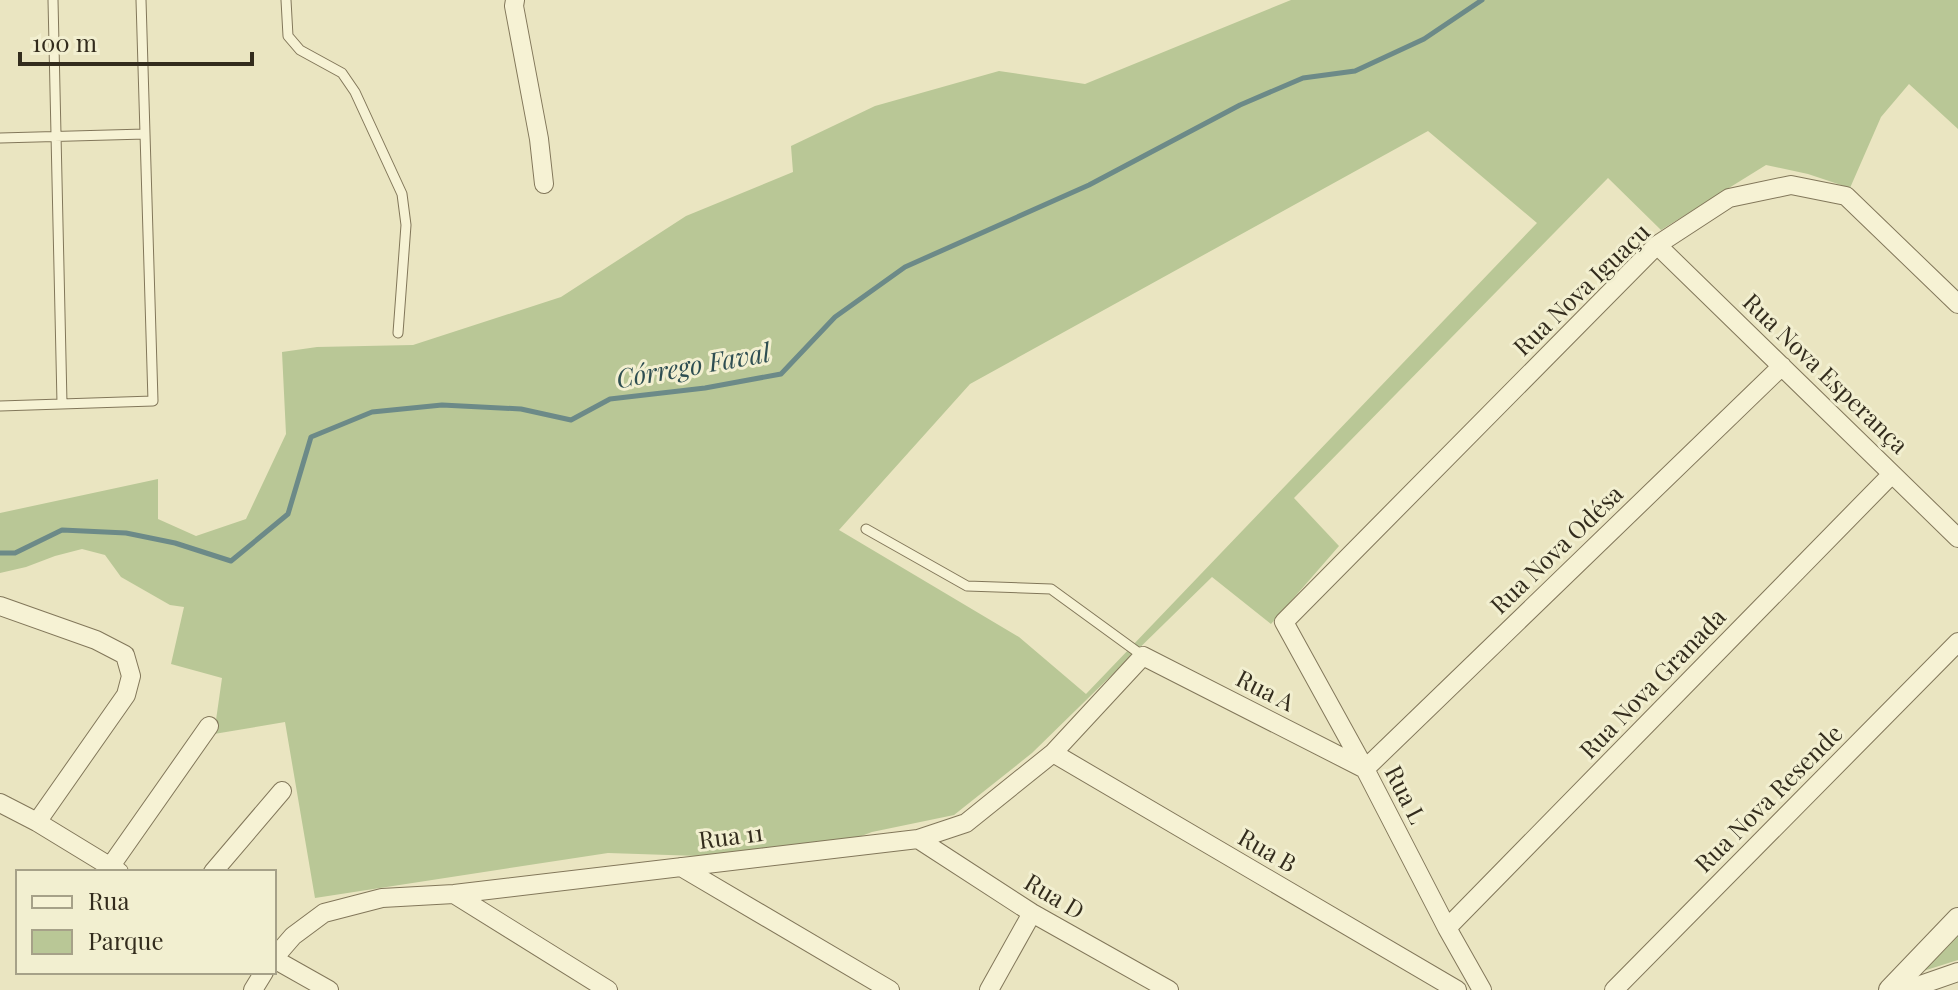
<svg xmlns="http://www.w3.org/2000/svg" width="1958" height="990" viewBox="0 0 1958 990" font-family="'Playfair Display',serif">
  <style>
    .green { fill: #b9c796; fill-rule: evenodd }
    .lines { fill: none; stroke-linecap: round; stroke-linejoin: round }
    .stream { stroke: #6c8a88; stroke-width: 5 }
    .service-casing { stroke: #82775a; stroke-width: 11 }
    .minor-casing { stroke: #82775a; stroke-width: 20 }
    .tertiary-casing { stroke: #82775a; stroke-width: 24 }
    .service { stroke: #f6f2d4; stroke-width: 9 }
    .minor { stroke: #f6f2d4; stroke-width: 18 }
    .tertiary { stroke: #f6f2d4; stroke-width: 22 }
    .labels { text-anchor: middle; stroke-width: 6; stroke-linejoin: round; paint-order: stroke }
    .street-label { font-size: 24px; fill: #332c1d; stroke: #f2efd0 }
    .water-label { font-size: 26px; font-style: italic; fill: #2e4e52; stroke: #f2efd0 }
  </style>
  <rect width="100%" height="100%" fill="#eae5c1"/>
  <path class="green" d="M1291,0H1958V129L1909,84L1881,117L1850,188L1808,174L1766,165L1661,230L1608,178L1294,498L1339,546L1271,624L1212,577L1032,753L954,815L872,832L848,841L699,856L608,853L315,898L285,722L214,734L222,678L171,664L184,607L170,605L121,577L105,555L82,549L55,556L26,567L0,573V513L158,479V519L196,536L246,519L286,434L282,352L317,347L413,345L561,297L686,216L793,172L791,146L875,106L999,71L1085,84ZM1428,131L1537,223L1086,694L1019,637L839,530L970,384Z
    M1958,933V960L1920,972Z"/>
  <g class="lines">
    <path class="stream" d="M0,553H15L62,530L126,533L175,543L231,561L288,514L311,437L372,412L442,405L521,409L571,420L610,399L705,388L781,374L835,317L905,267L1089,185L1240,105L1303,78L1355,71L1424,39L1482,0"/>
    <defs>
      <path id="service" d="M53,0L62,403
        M286,0L288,36L300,50L342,73L355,92L402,194L406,225L398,333
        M0,138L145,134
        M0,406L153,401L141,0
        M866,529L967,586L1051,589L1143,656"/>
      <path id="minor" d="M515,0L514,6L539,139L544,184
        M1657,245L1958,538
        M0,606L96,640L125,655L131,676L126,695L37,822
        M1053,753L1457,990
        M1365,769L1782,366
        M0,803L37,822L119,872
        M918,839L1032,913L1169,990
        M110,867L209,726
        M681,867L890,990
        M213,872L282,791
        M454,894L608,990
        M1447,928L1892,474
        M274,958L293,936L324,913L382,898L454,894L918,839L966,823L1053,753L1143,656L1365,769
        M274,959L329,990
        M253,990L264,972
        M989,990L1032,913
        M1482,990L1447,928L1365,769L1284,622L1657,245L1729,198L1791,185L1846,196L1958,304
        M1614,990L1958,642
        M1906,990L1958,972"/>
      <path id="tertiary" d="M1890,990L1958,919"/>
    </defs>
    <use href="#service" class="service-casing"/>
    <use href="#minor" class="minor-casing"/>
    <use href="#tertiary" class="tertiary-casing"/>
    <use href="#service" class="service"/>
    <use href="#minor" class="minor"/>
    <use href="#tertiary" class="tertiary"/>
  </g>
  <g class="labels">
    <g class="street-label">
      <text transform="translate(1582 290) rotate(-44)" y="8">Rua Nova Iguaçu</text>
      <text transform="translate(1825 374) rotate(44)" y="8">Rua Nova Esperança</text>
      <text transform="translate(1557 550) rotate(-44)" y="8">Rua Nova Odésa</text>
      <text transform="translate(1653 684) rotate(-46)" y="8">Rua Nova Granada</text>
      <text transform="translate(1265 691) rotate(27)" y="8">Rua A</text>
      <text transform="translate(1405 795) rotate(63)" y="8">Rua L</text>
      <text transform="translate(1769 799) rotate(-45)" y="8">Rua Nova Resende</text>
      <text transform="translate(731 837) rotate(-7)" y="8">Rua 11</text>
      <text transform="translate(1267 851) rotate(30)" y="8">Rua B</text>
      <text transform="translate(1054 897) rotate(31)" y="8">Rua D</text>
    </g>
    <g class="water-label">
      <text transform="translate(693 366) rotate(-10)" y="9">Córrego Faval</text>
    </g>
  </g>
  <rect x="16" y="870" width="260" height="104" fill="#f2efd0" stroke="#a6a188" stroke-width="2"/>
  <rect x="32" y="896" width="40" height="12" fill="#f6f2d4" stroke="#a6a188" stroke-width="2"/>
  <text x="88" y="910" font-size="24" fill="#332c1d">Rua</text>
  <rect x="32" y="930" width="40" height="24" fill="#b9c796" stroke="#a6a188" stroke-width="2"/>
  <text x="88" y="950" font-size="24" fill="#332c1d">Parque</text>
  <path d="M20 52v12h232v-12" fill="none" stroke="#332c1d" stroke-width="4"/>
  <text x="32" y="52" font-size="24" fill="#332c1d" stroke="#f2efd0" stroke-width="6" paint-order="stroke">100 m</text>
</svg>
